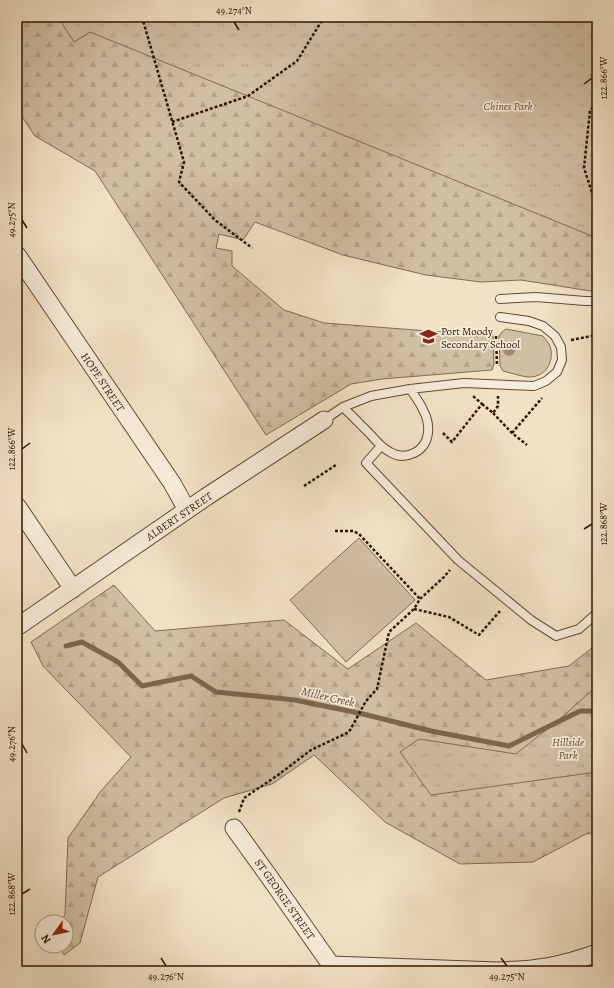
<svg xmlns="http://www.w3.org/2000/svg" width="614" height="988" viewBox="0 0 614 988" font-family="Alegreya,serif">
  <style>
    .green { fill: #d1bfa4; stroke: #806a52 }
    .forest { fill: url(#forest-firs); stroke: #806a52 }
    .park { fill: url(#park-tufts); stroke: #806a52 }
    .lines { fill: none; stroke-linecap: round; stroke-linejoin: round }
    .stream { stroke: #7c664e; stroke-width: 5 }
    .lane-casing { stroke: #604832; stroke-width: 10 }
    .street-casing { stroke: #604832; stroke-width: 19 }
    .path { stroke: #2f1401; stroke-width: 2.5; stroke-dasharray: 3 2; stroke-linecap: butt }
    .lane { stroke: #f7ecd9; stroke-width: 8 }
    .street { stroke: #f7ecd9; stroke-width: 17 }
    .tree { fill: #a28d74 }
    .ticks { fill: none; stroke: #2f1401; stroke-width: 1.5 }
    .labels { text-anchor: middle; stroke-width: 3.5; stroke-linejoin: round; paint-order: stroke }
    .park-label { font-size: 11px; font-style: italic; fill: #604732; stroke: #f7ecd9 }
    .poi-label { font-size: 11px; fill: #2f1401; stroke: #f7ecd9; text-anchor: start }
    .street-label { font-size: 11px; fill: #2f1401; stroke: #f7ecd9 }
    .water-label { font-size: 12px; font-style: italic; fill: #634a35; stroke: #f7ecd9 }
    .neatline { fill: none; stroke: #2f1401; stroke-width: 1.5 }
    .ticks-label { font-size: 10px; text-anchor: middle; fill: #2f1401 }
  </style>
  <defs>
    <pattern id="forest-firs" width="22" height="20" patternUnits="userSpaceOnUse"><rect width="22" height="20" fill="#d1bfa4"/><path d="M5 1l3.5 6h-7zM16 11l3.5 6h-7z" fill="#b4a38b"/></pattern>
    <pattern id="park-tufts" width="24" height="20" patternUnits="userSpaceOnUse"><rect width="24" height="20" fill="#d1bfa4"/><path d="M3 7l-1-3M5 7V3M7 7l1-3M15 17l-1-3M17 17v-4M19 17l1-3" fill="none" stroke="#b4a38b"/></pattern>
  </defs>
  <rect width="100%" height="100%" fill="#f2e2c5"/>
  <filter id="stains"><feTurbulence type="fractalNoise" baseFrequency=".005" numOctaves="4"/><feColorMatrix values="0 0 0 0 .2 0 0 0 0 .09 0 0 0 0 .02 0 0 0 .5 -.17"/></filter>
  <radialGradient id="worn" r=".72"><stop offset=".6" stop-color="#630" stop-opacity="0"/><stop offset="1" stop-color="#630" stop-opacity=".3"/></radialGradient>
  <path class="green" d="M506,329L543,336C545,339 549,343 550,346C555,362 545,378 528,377C520,376 511,373 503,371L500,366L499,336L502,332Z
    M359,538L415,600L346,662L290,600Z"/>
  <path class="forest" d="M17,17H597V292L521,280L481,282L426,275L343,255L255,222L243,240L219,234L216,248L232,251V266L284,310L324,323L493,336L494,364L492,370L382,379L351,384L266,435L95,171L35,136L17,109Z
    M114,585L155,631L284,620L348,669L416,623L486,680L569,666L597,644V832L586,834L533,862L460,864L385,822L314,755L272,784L224,798L98,877L80,943L64,955L58,946H66V922H61L65,914L68,838L101,791L131,757L43,666L31,642Z"/>
  <path class="park" d="M58,17H597V238L90,32L74,42Z
    M597,686V772L431,795L400,752L419,739L516,754L561,718Z"/>
  <g class="lines">
    <path class="stream" d="M66,646L82,642L118,662L142,686L191,676L216,692L295,700L363,714L431,731L509,746L580,711H597"/>
    <defs>
      <path id="lane" d="M500,299L536,297L585,301H597
        M343,407C352,416 361,425 370,434C376,441 382,448 390,452C398,457 406,457 414,453C431,445 431,424 423,410C420,402 414,395 410,389
        M324,420L343,407L371,396L410,389L464,383L534,386L546,381L557,372L562,360L561,347L555,336L543,326L529,321L500,317
        M381,446L366,463L458,560L531,620L556,636L579,629L597,613"/>
      <path id="street" d="M17,255L172,483L187,510
        M17,506L73,589
        M17,627L206,497L324,420
        M234,828L270,878L331,965L332,971
        M331,965L498,971C535,970 562,966 597,953"/>
    </defs>
    <use href="#lane" class="lane-casing"/>
    <use href="#street" class="street-casing"/>
    <path class="path" d="M142,17L184,162L179,182L215,220L252,248
      M597,104L590,110L584,168L597,208
      M172,122L248,96L297,61L324,17
      M593,289L597,282
      M496,336L497,366
      M571,340L597,335
      M482,404L493,413L498,406V396
      M493,413L512,433L527,445
      M443,433L452,442L482,404L473,396
      M512,433L542,398
      M304,486L336,465
      M335,531H353L359,534L420,599
      M414,609L449,617L479,635L500,611
      M239,812L244,798L278,775L311,750L349,732L366,701L377,689L389,632L414,609L420,599L444,577L450,570"/>
    <use href="#lane" class="lane"/>
    <use href="#street" class="street"/>
  </g>
  <circle class="tree" cx="509" cy="350" r="6"/>
  <path class="ticks" d="M234,22L239,30M584,84L592,78M22,220L27,228M22,449L30,443M584,529L592,524M22,744L27,753M22,894L30,889M161,958L166,966M501,958L507,966"/>
  <defs>
    <symbol id="school-bare" viewBox="-9 -9 18 18"><path d="M0-5L7-2L0 1L-7-2ZM-4 1L0 2.5L4 1V4Q0 6-4 4Z" fill="#8f2418" stroke="#f7ecd9" stroke-width="2.5" paint-order="stroke"/></symbol>
  </defs>
  <g fill-rule="evenodd">
    <use href="#school-bare" x="416" y="324" width="25" height="25"/>
  </g>
  <g class="labels">
    <g class="park-label">
      <text x="508" y="110">Chines Park</text>
      <text x="568" y="746">Hillside<tspan x="568" dy="13">Park</tspan></text>
    </g>
    <g class="poi-label">
      <text x="441" y="335">Port Moody<tspan x="441" dy="13">Secondary School</tspan></text>
    </g>
    <g class="street-label">
      <text transform="translate(103 382) rotate(56)" y="4">HOPE STREET</text>
      <text transform="translate(179 516) rotate(-34)" y="4">ALBERT STREET</text>
      <text transform="translate(285 899) rotate(55)" y="4">ST GEORGE STREET</text>
    </g>
    <g class="water-label">
      <text transform="translate(328 697) rotate(13)" y="4">Miller Creek</text>
    </g>
  </g>
  <rect width="614" height="988" fill="none" stroke="#f2e2c5" stroke-width="44"/>
  <g transform="translate(54 934) rotate(237)"><circle r="19" fill="#f7ecd9" stroke="#a79683"/>
  <path d="M0-3L7 15L0 10L-7 15Z" fill="#8f2418"/>
  <text y="-6" font-size="11" font-weight="bold" text-anchor="middle" fill="#2f1401">N</text>
  </g>
  <rect x="22" y="22" width="570" height="944" class="neatline"/>
  <g class="ticks-label">
    <text x="234" y="14">49.274°N</text>
    <text transform="translate(603 78) rotate(-90)" y="4">122.866°W</text>
    <text transform="translate(11 220) rotate(-90)" y="4">49.275°N</text>
    <text transform="translate(11 449) rotate(-90)" y="4">122.866°W</text>
    <text transform="translate(603 524) rotate(-90)" y="4">122.868°W</text>
    <text transform="translate(11 744) rotate(-90)" y="4">49.276°N</text>
    <text transform="translate(11 894) rotate(-90)" y="4">122.868°W</text>
    <text x="166" y="980">49.276°N</text>
    <text x="507" y="980">49.275°N</text>
  </g>
  <rect width="100%" height="100%" filter="url(#stains)"/>
  <rect width="100%" height="100%" fill="url(#worn)"/>
</svg>
